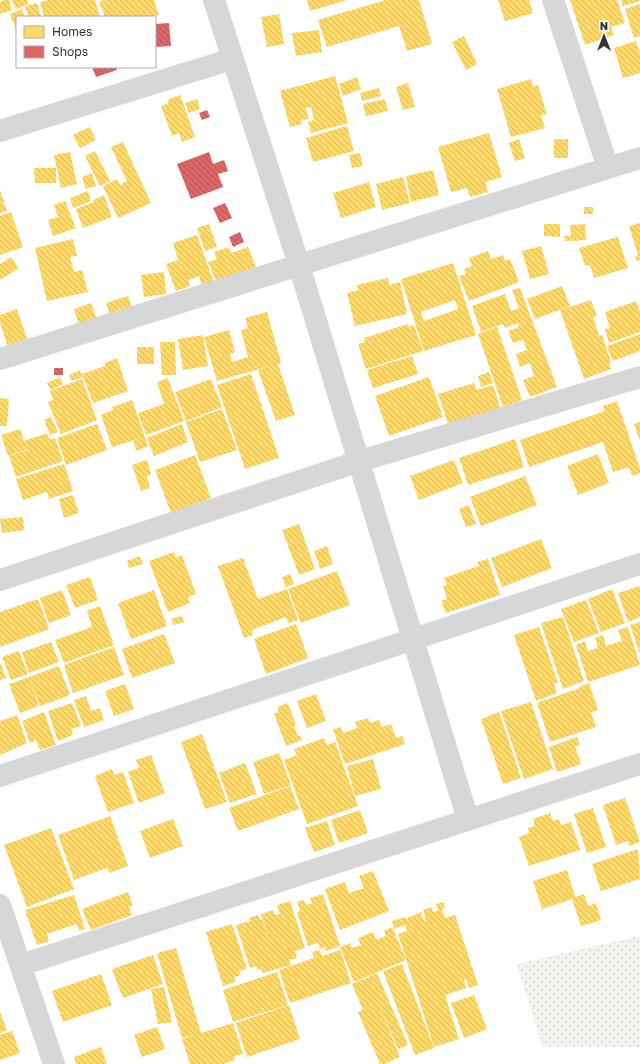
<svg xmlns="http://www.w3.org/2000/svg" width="640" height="1064" viewBox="0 0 640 1064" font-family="'Golos Text',sans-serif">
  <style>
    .grass { fill: url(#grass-dots) }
    .homes { fill: url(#homes-back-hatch); fill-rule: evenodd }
    .shops { fill: url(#shops-back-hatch) }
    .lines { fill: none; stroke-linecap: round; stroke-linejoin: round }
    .minor { stroke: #d7d7d7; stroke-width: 22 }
  </style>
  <defs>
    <pattern id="grass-dots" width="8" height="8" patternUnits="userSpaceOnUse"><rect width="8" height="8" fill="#f1f5ed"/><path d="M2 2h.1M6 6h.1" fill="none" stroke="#cfd2cc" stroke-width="1.8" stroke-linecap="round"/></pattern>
    <pattern id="homes-back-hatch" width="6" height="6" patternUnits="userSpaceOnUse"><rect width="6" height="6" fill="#ffd966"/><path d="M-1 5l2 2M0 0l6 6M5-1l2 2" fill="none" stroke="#dbbb59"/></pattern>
    <pattern id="shops-back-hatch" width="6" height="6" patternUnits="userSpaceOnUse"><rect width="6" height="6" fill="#e06666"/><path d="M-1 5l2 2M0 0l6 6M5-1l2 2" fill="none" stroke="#b65555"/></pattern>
  </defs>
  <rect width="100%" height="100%" fill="#fff"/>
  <path class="grass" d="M640,936V1047L542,1046L517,964Z"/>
  <path class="homes" d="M4,0H9L12,10L0,14V2Z
    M12,0H27L28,4L16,9Z
    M48,0H95L100,17H44L40,2Z
    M104,0H154L159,15L153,17H105L99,2Z
    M307,0H347L310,11Z
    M386,0H419L432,44L407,51L399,26L327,47L318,20Z
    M498,0H529L533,13L505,21Z
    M570,0H617L625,23L611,27L614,35L585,45Z
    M621,0H640V1L623,6Z
    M37,3L41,17H28L25,6Z
    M640,4V36L634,38L625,9Z
    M22,9L25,17H17V32L10,14Z
    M279,14L284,44L267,47L261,17Z
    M319,30L322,52L296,56L292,33Z
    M464,36L477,64L466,70L452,42Z
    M636,41L640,53V73L623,78L614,48Z
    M335,76L348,123L311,133L308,122L314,120L311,107L306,108L309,119L301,120L302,124L290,127L280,91Z
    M357,77L361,89L343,96L339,84Z
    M531,79L533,87L538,85L547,114L541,115L545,128L511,137L497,89Z
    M408,83L415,107L403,110L396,87Z
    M379,88L381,96L362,101L360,93Z
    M180,95L195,137L182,142L179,133L172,136L161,106L169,103L167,100Z
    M197,99L200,109L189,113L185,103Z
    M385,99L388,111L366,116L363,104Z
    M347,126L354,151L313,162L306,138Z
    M90,127L96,140L80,148L73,135Z
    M489,133L502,177L485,182L488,192L470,197L467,188L451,192L438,147Z
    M519,139L525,158L515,161L509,143Z
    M554,139H568V158H554Z
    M123,142L151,203L118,218L103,186L117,179L120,185L127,181L111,147Z
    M95,151L110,181L100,186L85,156Z
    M70,152L77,184L61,188L54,155Z
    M360,153L363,166L352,168L349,155Z
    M34,168H56V183H35Z
    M433,170L439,195L411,202L406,176Z
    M92,173L96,186L86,189L82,177Z
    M403,177L410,203L382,210L376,184Z
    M369,182L376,207L341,218L333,193Z
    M0,190L7,211L0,213Z
    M88,191L91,201L73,208L70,198Z
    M104,195L112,217L83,228L76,209L94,202L93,200Z
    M65,201L76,228L53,236L48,220L58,217L54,205Z
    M584,207H593V214H584Z
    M11,212L23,247L0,255V216Z
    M640,223V260L637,261L635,256L638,255L629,226Z
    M209,224L217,247L205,251L197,228Z
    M544,224H560V237L544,236Z
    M585,224L586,240L571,241L570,239V241H565L564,236H571L570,225Z
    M197,235L214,283L202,287L199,276L188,280L190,286L176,291L166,264L178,260L173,243Z
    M618,237L628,268L594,278L590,265L585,266L579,248Z
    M73,239L77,256L70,257L74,272L82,270L88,292L47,301L35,248Z
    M541,246L549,274L530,279L522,251Z
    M229,247L231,253L248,247L256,267L217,283L208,262L217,259L214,252Z
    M488,251L491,259L503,255L505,261L510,259L519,282L469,301L459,276L466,274L464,269L472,266L469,258Z
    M11,257L19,268L0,280V264Z
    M453,263L476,335L424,351L401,279ZM455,300L458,309L424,321L421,312Z
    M164,272L166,294L144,297L141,275Z
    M388,278L389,285L400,282L407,314L355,326L347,293L358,290L357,285Z
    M562,286L570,306L535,319L527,299Z
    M520,288L557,387L530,397L523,380L534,376L530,363L520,367L516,354L527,350L523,340L513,343L508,331L519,327L518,323L505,328L503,324L481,332L472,306L505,294L511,311L519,308L512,290Z
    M128,296L133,311L111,319L106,303Z
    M591,300L597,316L593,317L599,336L602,335L611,362H609L611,369L584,379L560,310Z
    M636,301L640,312V332L609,343L605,329L610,328L605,312Z
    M91,303L97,319L79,325L74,309Z
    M17,309L28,342L8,348L0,322V315Z
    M267,312L281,363L278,364L295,415L276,421L258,370L270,366L217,381L204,337L229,330L235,352L230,354L232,362L248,357L241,330L248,328L245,318Z
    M408,324L409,327L414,325L423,351L366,369L358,344L365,342L364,338Z
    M497,327L522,400L503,407L478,334Z
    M640,334V351L613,361L607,346Z
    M203,335L208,366L183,370L178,339Z
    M160,342H175L176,375H162Z
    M137,347H154V364H137Z
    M412,356L418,374L373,388L367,370Z
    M117,358L128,391L93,403L82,374L105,366V363Z
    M80,370L83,377L72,381L69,375Z
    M489,372L493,383L481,387L478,376Z
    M251,374L279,458L245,469L217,385Z
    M60,377L63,384L51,390L47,383Z
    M429,377L443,417L389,436L375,396Z
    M168,378L184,421L146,435L138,413L164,404L157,382Z
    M82,379L97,420L61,434L48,402L53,400L50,391Z
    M211,379L222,407L186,421L175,392Z
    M474,383L477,390L493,385L501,410L449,427L438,394Z
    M0,398L9,399L7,426H0Z
    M132,400L148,446L137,451L133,441L141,438L112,447L101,415L113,410L112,407Z
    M617,401L640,469V473L632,476L629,467L613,472L603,442L529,467L520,440L605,411L603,406Z
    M222,409L237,450L200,462L186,422Z
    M51,417L58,432L50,435L44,420Z
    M640,422V441L634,424Z
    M97,424L107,450L66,465L57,438Z
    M182,424L188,442L154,456L147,438Z
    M20,429L27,449L8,456L1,435Z
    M47,433L49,439L55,438L63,461L16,477L9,456L27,450L29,453L24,441Z
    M515,439L524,467L468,485L459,458Z
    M598,454L609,483L578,495L567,466Z
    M195,455L211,498L171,513L155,470Z
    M147,460L151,474L147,476L150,488L141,491L132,465Z
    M454,460L463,483L419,500L410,476Z
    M64,464L73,491L49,499L47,492L23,500L16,479Z
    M525,476L537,505L481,526L470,497Z
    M73,495L79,513L64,518L59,499Z
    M469,505L476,524L466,527L459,509Z
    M23,517L24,530L2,533L0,519Z
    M299,524L315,569L299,575L282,530Z
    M541,539L552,568L502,587L491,558Z
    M327,546L333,564L320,569L314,551Z
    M174,552L176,558L182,555L196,594L188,597L190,603L168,612L149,561Z
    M140,556L143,564L129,568L127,561Z
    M243,558L258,599L287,589L298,620L288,623L286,617L252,630L253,635L244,638L218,566Z
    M488,559L500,595L446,613L441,601L447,599L443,586L447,585L444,578L479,566L477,562Z
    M337,571L350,605L301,623L288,589Z
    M290,574L294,584L286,587L282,577Z
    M90,577L98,600L75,608L66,585Z
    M640,586V617L628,622L618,593Z
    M612,589L625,623L601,632L588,599Z
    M62,590L71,615L49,623L40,598Z
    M154,590L167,626L131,639L118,603Z
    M38,599L49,629L0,647V612Z
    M586,600L599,633L574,642L561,609Z
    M100,606L114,645L64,663L55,640L92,627L87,611Z
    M182,616L184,622L174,625L171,619Z
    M563,617L584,681L563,689L541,623Z
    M640,622V654L630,625Z
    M296,624L308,658L266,674L254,639Z
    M539,627L558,683L554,684L557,693L536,701L514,635Z
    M628,627L640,665L588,682L576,645L585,641L588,651L598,648L595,638L603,635L606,646L622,641L618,630Z
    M164,634L175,663L132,678L122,649Z
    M51,642L59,662L29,673L22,652Z
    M114,647L124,675L73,693L64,665Z
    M19,651L28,674L11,680L2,657Z
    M0,662L6,678L0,680Z
    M59,666L70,695L40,706L29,677Z
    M29,677L39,706L20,713L9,684Z
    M589,683L598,710L591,712L596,727L550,742L537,703L580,688L579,687Z
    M125,684L134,709L114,716L105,691Z
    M316,694L326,721L307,728L297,701Z
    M86,696L91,711L100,708L104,720L84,727L74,700Z
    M531,702L553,769L524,779L501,711Z
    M72,703L81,726L71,729L73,735L58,741L48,711Z
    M288,703L296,725L294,726L298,736L300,735L302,740L286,746L274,714L279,712L277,707Z
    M44,712L56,745L40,750L36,740L30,743L22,721Z
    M499,712L521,778L503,784L481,719Z
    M17,715L27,743L0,755V721Z
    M368,718L370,723L379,720L382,727L391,724L396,738L402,736L405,744L345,764L333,729L341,727L343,733L357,728L355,722Z
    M202,734L227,802L205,809L181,742Z
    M577,737L580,745L575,746L581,764L557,772L549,747Z
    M324,738L327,745L335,742L358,806L307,824L284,760L297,755L294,749Z
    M279,753L291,785L264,794L253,762Z
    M151,755L165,793L139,803L128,772L139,768L136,760Z
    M373,759L381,789L355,796L347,766Z
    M245,763L257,794L230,803L219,773Z
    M112,769L114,775L123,772L134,803L108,812L95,776Z
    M290,786L299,809L238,831L229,808Z
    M625,798L640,842L629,846L628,841L616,845L603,805Z
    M593,808L606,847L587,853L574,814Z
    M360,810L368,833L339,843L331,820Z
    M550,813L553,821L559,819L561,825L571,822L580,850L529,866L519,837L529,833L528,828L535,826L533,819Z
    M110,816L128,866L110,873L107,868L74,880L58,835Z
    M173,819L183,846L150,858L140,831Z
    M327,821L335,845L314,852L305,828Z
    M51,828L74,889L27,907L4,845Z
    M638,849L640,879L601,891L592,864Z
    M567,870L575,897L584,894L588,906L596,903L601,920L581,926L572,899L542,909L533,881Z
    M373,871L389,911L340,930L325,889L345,882L349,893L364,888L359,876Z
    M128,892L133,906L129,907L132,915L91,930L82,909Z
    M323,894L340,946L326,951L324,947L320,949L318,943L308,946L297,912L300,911L297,902L304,900L306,905L312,903L310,898Z
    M74,895L85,929L79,931L77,924L47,934L49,941L37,945L25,910Z
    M290,901L305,948L295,951L297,958L289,960L291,965L263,973L261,969L258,970L256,966L250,968L236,925L250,921L249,918L258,915L260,920L262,919L272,947L261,914L273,910L275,915L280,914L277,905Z
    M443,902L445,908L442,909L445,918L455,915L478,985L469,988L466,979L464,980L466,988L445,995L459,1039L434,1047L398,934L407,931L405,925L394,929L392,921L405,917L406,919L421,912L424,921L426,920L423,910L432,907L433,912L438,911L436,904Z
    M232,924L247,969L239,971L241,975L234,977L236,982L223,986L206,932Z
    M392,927L406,960L354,982L340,947L350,943L352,948L361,945L358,938L373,932L376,940L386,936L384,931Z
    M176,948L201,1033L233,1023L243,1054L234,1056L235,1060L223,1064H190L182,1039L194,1035L182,1038L157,953Z
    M320,950L322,956L340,950L351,983L290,1003L279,970L314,958L312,952Z
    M153,955L163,984L123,998L112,969Z
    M402,964L434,1048L415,1055L383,971Z
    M277,972L288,1005L233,1022L223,990Z
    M377,973L408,1045L398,1049L378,1003L400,1057L384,1064H380L358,1012L363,1010L352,984Z
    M101,974L112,1005L63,1022L52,991Z
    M164,987L172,1022L158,1024L151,989Z
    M474,995L487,1029L464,1038L451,1003Z
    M289,1005L300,1039L247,1057L236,1023Z
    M0,1012L7,1030L0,1033Z
    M157,1027L165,1049L142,1057L134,1035Z
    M12,1031L20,1053L0,1060V1035Z
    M101,1047L107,1064H76L74,1057Z"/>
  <path class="shops" d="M169,23L171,46L155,47V24Z
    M92,67H116L117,70L96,77Z
    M207,110L210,117L202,120L199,113Z
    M209,152L213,164L224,160L228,171L218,174L223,187L191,199L177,164Z
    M225,203L232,218L220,223L213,208Z
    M240,232L244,242L233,247L229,237Z
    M54,368H63V375H54Z"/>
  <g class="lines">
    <path class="minor" d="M214,0L299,265L468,820
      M553,0L608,168
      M0,131L232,59
      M0,359L640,158
      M0,580L360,461L640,377
      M0,776L640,564
      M0,905L54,1064
      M21,965L640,764"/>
  </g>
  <rect x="16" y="16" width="140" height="52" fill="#ffffff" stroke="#adadad"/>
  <rect x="24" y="26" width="20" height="12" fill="#ffd966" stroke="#adadad"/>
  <text x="52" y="36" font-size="12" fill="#333333">Homes</text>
  <rect x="24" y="46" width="20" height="12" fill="#e06666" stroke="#adadad"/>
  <text x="52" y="56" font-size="12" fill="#333333">Shops</text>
  <g transform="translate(604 36)" stroke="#ffffff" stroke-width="3" paint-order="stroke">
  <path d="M0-3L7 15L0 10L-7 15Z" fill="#333333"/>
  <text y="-6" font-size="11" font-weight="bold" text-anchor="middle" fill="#333333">N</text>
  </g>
</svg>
